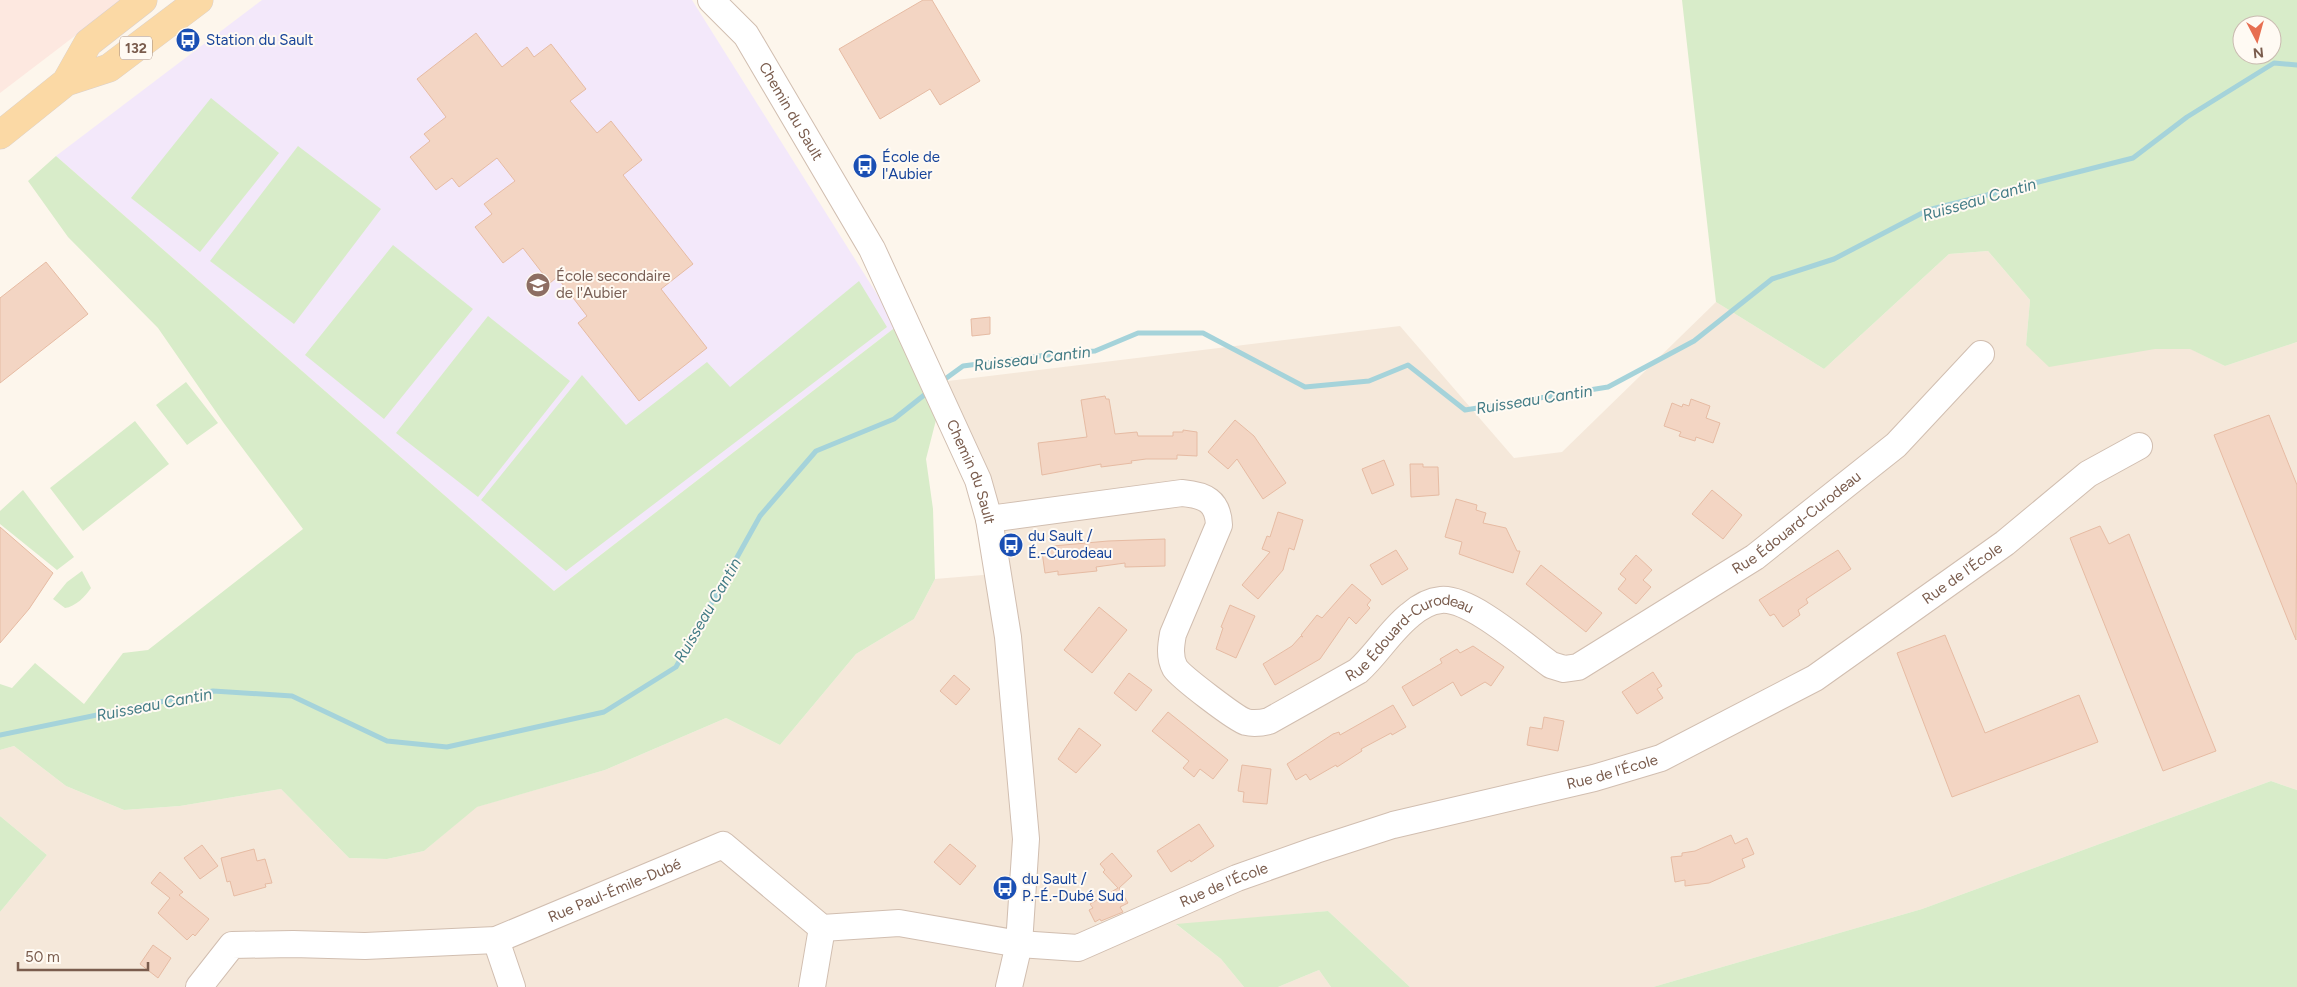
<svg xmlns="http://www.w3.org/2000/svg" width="2297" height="987" viewBox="0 0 2297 987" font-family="Figtree,sans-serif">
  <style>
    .residential { fill: #f5e8da }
    .commercial { fill: #fde8e0 }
    .education { fill: #f3e8fa }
    .green { fill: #d8ecc9; fill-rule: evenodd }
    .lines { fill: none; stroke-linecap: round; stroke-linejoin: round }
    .stream { stroke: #a5d3da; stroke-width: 5 }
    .building { fill: #f3d5c3; stroke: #e6bba3 }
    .minor-casing { stroke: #d1beb0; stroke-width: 28 }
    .major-casing { stroke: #dad1cd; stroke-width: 29 }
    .minor { stroke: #fff; stroke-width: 26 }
    .major { stroke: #fbd9a5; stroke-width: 28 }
    .labels { text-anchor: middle; stroke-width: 4; stroke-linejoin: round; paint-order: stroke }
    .shield { fill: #fffaf3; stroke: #a28b7f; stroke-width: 1 }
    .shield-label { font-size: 14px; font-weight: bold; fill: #7a5c4d }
    .transit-label { font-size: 15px; fill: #164399; stroke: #fffaf3; text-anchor: start }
    .street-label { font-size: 15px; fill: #7a5c4d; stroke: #fffaf3 }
    .education-label { font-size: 15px; fill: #785e54; stroke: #fffaf3; text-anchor: start }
    .water-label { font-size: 16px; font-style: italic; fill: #437c86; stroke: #fffaf3 }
  </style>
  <rect width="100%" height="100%" fill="#fdf6ec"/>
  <path class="residential" d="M1988,251L2030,300L2026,345L2191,349L2225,366L2297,342V790L2271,781L1922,909L1653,987H1410L1328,911L1177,925L1221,959L1244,987H0V912L47,855L0,816V750L14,746L66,786L124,810L180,806L281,789L349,858L387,859L424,851L476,807L605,770L726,718L780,745L856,654L914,619L935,579L1007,573L983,479L948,381L1400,326L1514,458L1562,452L1716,302L1824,369L1949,254Z
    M1319,970L1331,987H1278Z"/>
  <path class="commercial" d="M0,0H122L0,93Z"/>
  <path class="education" d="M262,0H692L897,326L554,591L56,156Z"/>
  <path class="green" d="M1682,0H2297V342L2225,366L2190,349H2155L2049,367L2026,345L2030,300L1988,251L1949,254L1824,369L1716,302ZM2242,25H2272V55H2242Z
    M211,98L279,153L200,252L131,198Z
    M298,146L381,209L294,324L210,261Z
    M56,156L554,591L897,326L936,420L926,459L933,509L935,579L914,619L856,654L780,745L726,718L605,770L477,807L424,851L387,859L349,858L281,789L180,806L124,810L66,786L14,746L0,750V684L12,688L35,663L84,704L123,653L148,650L303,529L223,422L158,328L68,237L28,181Z
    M393,245L473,309L384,419L305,355Z
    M859,281L887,327L566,571L481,500L582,375L626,425L707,362L730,387Z
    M488,316L570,381L478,497L396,433Z
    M186,382L218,423L187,445L156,405Z
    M135,421L169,464L83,531L50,488Z
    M23,490L74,557L57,570L0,524V511Z
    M82,571L91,588C86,596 75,607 65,608L53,599L67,582Z
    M2271,781L2297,790V987H1653L1922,909Z
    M0,816L47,855L0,912Z
    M1328,911L1410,987H1331L1319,970L1278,987H1244L1221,959L1176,924Z"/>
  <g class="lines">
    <path class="stream" d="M941,382L963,366L1063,353L1095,351L1138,333H1203L1305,387L1369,381L1408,365L1465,410L1608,387L1694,341L1772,279L1834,259L1928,210L2133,158L2187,117L2274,63L2297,65
      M0,735L213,691L292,696L387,741L447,747L604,712L676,667L760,516L816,451L894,419L928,392"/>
  </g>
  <path class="building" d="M923,0H932L980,81L940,105L930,89L880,119L839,49Z
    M476,33L502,67L527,47L534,57L551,44L586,89L570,101L597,133L611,121L642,160L623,175L693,264L661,289L707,348L639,401L578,323L587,316L557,277L550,283L523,248L503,263L475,227L492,214L484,204L515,181L497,158L459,187L452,178L436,190L410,157L430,141L424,134L446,117L417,79Z
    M46,262L88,314L0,383V298Z
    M990,317V334L972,336L971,319Z
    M1105,396L1106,399H1109L1115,434L1137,432L1138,436H1173V432H1183V430L1197,432V456L1177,455V459H1146L1131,461L1132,463L1101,467V464L1042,475L1038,443L1087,437L1081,400Z
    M1691,399L1710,406L1706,418L1720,423L1713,443L1696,437L1695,441L1679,436L1681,432L1664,426L1672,403L1682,407L1683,404L1689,406Z
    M2269,415L2297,485L2296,640L2214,435Z
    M1235,420L1254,436L1286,483L1263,499L1237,459L1228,469L1208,452Z
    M1384,460L1394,485L1372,494L1362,469Z
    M1410,464H1423V467H1438L1439,495L1411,497Z
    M1712,490L1742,515L1723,539L1692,514Z
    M1456,499L1477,505L1476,510L1486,513L1483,523L1506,528L1517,551H1520L1513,573L1459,554L1462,542L1445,537Z
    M1278,512L1303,520L1294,550L1289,548L1283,570L1258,599L1242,585L1270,552L1262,549L1267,536L1270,537Z
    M2100,526L2109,544L2129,534L2216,751L2163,771L2070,538Z
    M0,527L53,573L29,609L0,643Z
    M1165,539V566L1125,567V563L1096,567L1097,571L1058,575V571L1045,573L1042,552L1054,550L1053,546L1108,541Z
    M1396,550L1408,569L1382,585L1370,565Z
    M1838,550L1851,569L1806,599L1808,603L1798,610L1800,615L1783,627L1774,614L1770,616L1759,600Z
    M1636,555L1652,570L1643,580L1651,587L1636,604L1618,589L1626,579L1620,574Z
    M1541,565L1602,613L1586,632L1526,584Z
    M1352,584L1371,600L1367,605L1370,608L1356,624L1349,617L1320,659L1275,685L1263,664L1292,646L1301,636L1303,637L1301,635L1317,615L1322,618Z
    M1230,605L1255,616L1236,658L1216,649L1223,628L1221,627Z
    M1099,607L1127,630L1092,673L1064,650Z
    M1945,635L1985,733L2079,695L2098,742L1952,797L1897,653Z
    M1473,646L1504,667L1491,686L1485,682L1461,696L1453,682L1413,706L1402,687L1442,663L1440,659L1457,649L1460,653Z
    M1653,672L1662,686L1657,689L1663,698L1637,714L1622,692Z
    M1129,673L1152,690L1136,711L1114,693Z
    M954,675L970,689L956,705L940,691Z
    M1393,705L1406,727L1392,735L1391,733L1361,749L1362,751L1337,767L1336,765L1310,780L1306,774L1296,780L1287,764L1333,734L1339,732L1340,735Z
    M1168,712L1228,760L1213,779L1200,769L1194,777L1183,768L1189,761L1152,731Z
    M1544,717L1564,721L1558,751L1527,745L1530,727L1542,729Z
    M1079,728L1101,745L1076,773L1058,759Z
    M1242,765L1271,769L1267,804L1243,802L1244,792L1238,791Z
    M1199,824L1214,846L1191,862L1190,860L1171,872L1157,851Z
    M1731,835L1735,844L1747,838L1754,854L1742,859L1745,867L1709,883L1685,886V880L1675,882L1671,857L1682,856V853L1695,851Z
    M950,844L976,866L960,885L934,862Z
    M202,845L218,866L200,879L184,858Z
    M254,849L257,861L265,859L272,883L265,884L266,887L234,896L230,881L227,882L221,858Z
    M1112,853L1132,876L1119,888L1128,903L1120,907L1123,912L1101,921L1100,919L1095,922L1089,910L1093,908L1090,904L1118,888L1103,872L1105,870L1100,864Z
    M160,872L183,892L179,895L209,919L195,936L193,934L187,940L158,913L170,898L151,883Z
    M153,945L171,958L158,978L140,964Z"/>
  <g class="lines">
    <defs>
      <g id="minor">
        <path id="s1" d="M711,0L746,35L872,249L978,480L989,519L1008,637L1026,839L1019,944L1009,987"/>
        <path id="s2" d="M989,519L1182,493C1205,495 1218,501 1219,525L1173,634C1171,645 1169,657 1175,668C1181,677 1236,719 1246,722C1254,724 1261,723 1269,721L1358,671C1377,654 1390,631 1410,615C1418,608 1430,601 1441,600C1470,597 1527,648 1551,665L1564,669L1578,667L1755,557L1896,445L1981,354"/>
        <path d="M496,940L512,987"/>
        <path id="s3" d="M199,987L232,945L293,944L365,946L496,940L723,845L822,928L899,923L1019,944L1078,948L1237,878L1316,850L1393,825L1594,778L1661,758L1815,678L2005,543L2088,474L2139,446"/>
        <path d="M812,987L822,928"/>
      </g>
      <path id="major" d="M66,82L88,43L143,0
        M0,135L66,82L109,68L199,0"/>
    </defs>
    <use href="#minor" class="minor-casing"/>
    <use href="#major" class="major-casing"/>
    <use href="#minor" class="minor"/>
    <use href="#major" class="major"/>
  </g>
  <defs>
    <symbol id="bus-disc" viewBox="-11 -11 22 22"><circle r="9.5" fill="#1a4fb4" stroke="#fffaf3"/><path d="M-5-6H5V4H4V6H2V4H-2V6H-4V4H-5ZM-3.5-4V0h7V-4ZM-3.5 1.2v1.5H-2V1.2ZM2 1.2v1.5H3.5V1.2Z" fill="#fff"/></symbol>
    <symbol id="school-disc" viewBox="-11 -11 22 22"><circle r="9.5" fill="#8d6e63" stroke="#fffaf3"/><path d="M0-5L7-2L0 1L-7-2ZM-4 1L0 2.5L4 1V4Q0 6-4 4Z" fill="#fff"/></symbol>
  </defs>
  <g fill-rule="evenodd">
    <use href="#bus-disc" x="174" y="26" width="28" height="28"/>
    <use href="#bus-disc" x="851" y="152" width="28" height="28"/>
    <use href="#school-disc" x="524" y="271" width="28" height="28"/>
    <use href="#bus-disc" x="997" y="531" width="28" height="28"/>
    <use href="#bus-disc" x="991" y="874" width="28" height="28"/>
  </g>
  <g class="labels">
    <rect class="shield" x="120" y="36.5" width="32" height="23" rx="4"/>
    <g class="shield-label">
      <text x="136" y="53">132</text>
    </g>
    <g class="transit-label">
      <text x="206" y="45">Station du Sault</text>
      <text x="882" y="162">École de<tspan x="882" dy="17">l'Aubier</tspan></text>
      <text x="1028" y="541">du Sault /<tspan x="1028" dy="17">É.-Curodeau</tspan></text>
      <text x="1022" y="884">du Sault /<tspan x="1022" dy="17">P.-É.-Dubé Sud</tspan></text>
    </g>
    <g class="street-label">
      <text dy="5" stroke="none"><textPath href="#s1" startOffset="138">Chemin du Sault</textPath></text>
      <text dy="5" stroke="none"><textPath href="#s1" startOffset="542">Chemin du Sault</textPath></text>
      <text dy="5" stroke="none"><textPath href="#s2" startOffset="1149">Rue Édouard-Curodeau</textPath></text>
      <text dy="5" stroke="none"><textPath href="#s3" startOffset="1920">Rue de l'École</textPath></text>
      <text dy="5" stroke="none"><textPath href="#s2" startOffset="684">Rue Édouard-Curodeau</textPath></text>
      <text dy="5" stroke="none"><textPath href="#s3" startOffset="1515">Rue de l'École</textPath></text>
      <text dy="5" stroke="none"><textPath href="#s3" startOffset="1110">Rue de l'École</textPath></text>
      <text dy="5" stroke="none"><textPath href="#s3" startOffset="446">Rue Paul-Émile-Dubé</textPath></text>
    </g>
    <g class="education-label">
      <text x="556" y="281">École secondaire<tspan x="556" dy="17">de l'Aubier</tspan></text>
    </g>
    <g class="water-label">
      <text transform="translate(1979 199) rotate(-16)" y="6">Ruisseau Cantin</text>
      <text transform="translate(1032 358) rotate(-7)" y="6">Ruisseau Cantin</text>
      <text transform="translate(1534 399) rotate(-9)" y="6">Ruisseau Cantin</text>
      <text transform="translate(707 610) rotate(-60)" y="6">Ruisseau Cantin</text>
      <text transform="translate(154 704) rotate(-11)" y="6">Ruisseau Cantin</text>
    </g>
  </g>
  <g transform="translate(2257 40) rotate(174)"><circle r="24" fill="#fffaf3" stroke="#cabbb1"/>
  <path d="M0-4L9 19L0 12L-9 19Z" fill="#e76f51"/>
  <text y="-8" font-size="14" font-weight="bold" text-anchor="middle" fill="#7a5c4d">N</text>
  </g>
  <path d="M18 962v8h130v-8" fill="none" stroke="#7a5c4d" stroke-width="2.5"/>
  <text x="25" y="962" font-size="15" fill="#7a5c4d" stroke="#fffaf3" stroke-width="4" paint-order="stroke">50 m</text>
</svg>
